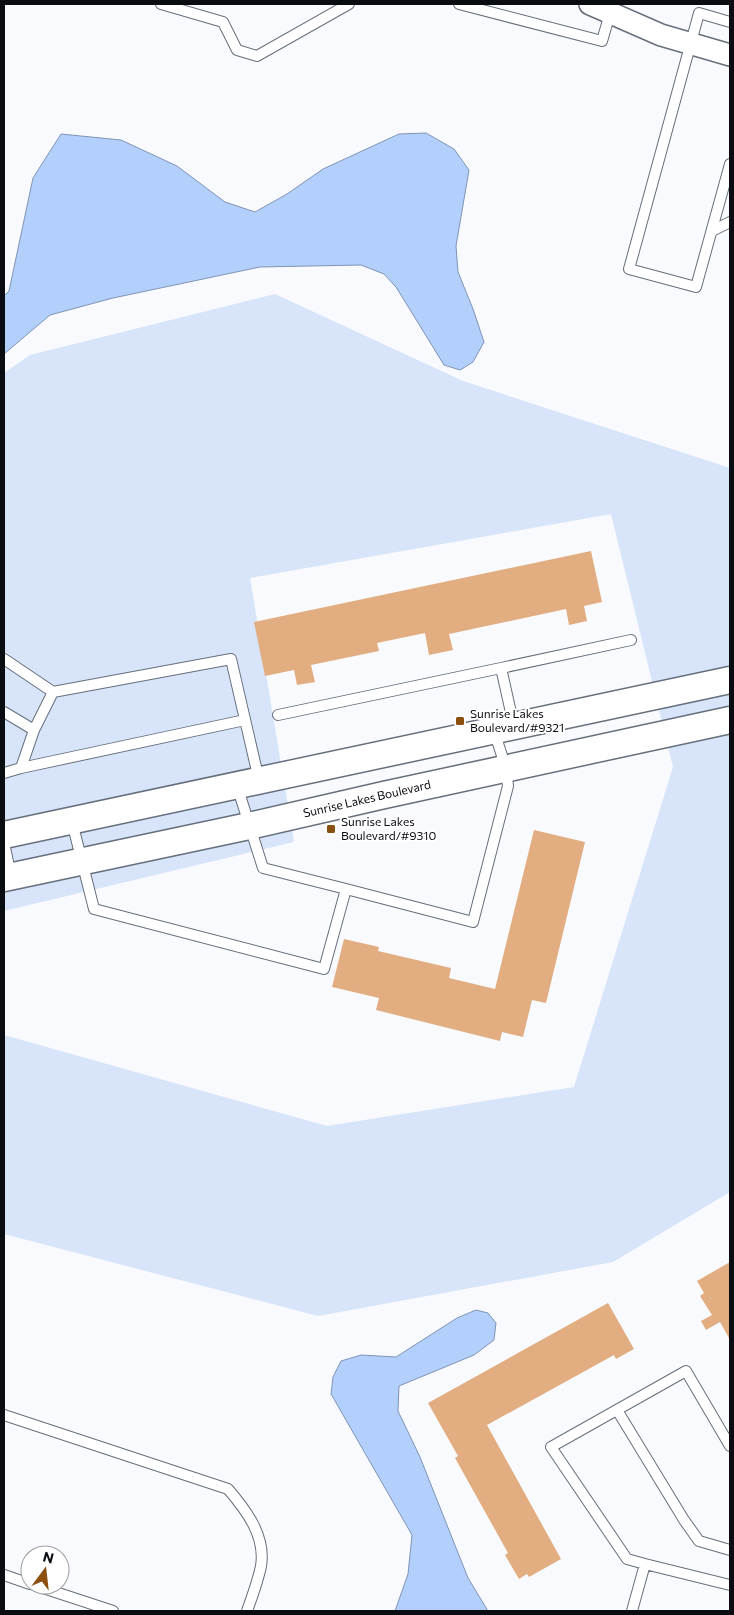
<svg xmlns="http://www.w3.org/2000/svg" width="734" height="1615" viewBox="0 0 734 1615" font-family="Commissioner,sans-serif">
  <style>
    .green { fill: #d7e4f9 }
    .water { fill: #b3cffb; stroke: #8094b5 }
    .building { fill: #e3ad82 }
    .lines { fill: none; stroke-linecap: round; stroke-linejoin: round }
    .service-casing { stroke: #666f7c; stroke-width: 12 }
    .minor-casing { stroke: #666f7c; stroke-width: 24 }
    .tertiary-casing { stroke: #666f7c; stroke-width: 29 }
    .service { stroke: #fff; stroke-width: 10 }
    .minor { stroke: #fff; stroke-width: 21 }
    .tertiary { stroke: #fff; stroke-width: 26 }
    .poi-dot { fill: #8b4f0f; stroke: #fff; stroke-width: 2 }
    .labels { text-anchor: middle; stroke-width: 4; stroke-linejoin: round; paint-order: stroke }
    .poi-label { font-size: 12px; fill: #090c11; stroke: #fff; text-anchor: start }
    .street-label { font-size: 12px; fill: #090c11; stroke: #fff }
  </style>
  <rect width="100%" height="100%" fill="#f8fafd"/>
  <path class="green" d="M275,294L463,381L730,468V1192L613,1262L318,1316L4,1234V1035L327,1126L574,1087L673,767L611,514L250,578L294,842L4,911V373L30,355Z"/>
  <path class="water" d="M426,133L454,149L469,170L456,246L458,272L473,309L484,342L473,362L460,370L444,365L396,287L384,274L361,265L260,267L113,298L50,315L4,354V296L9,291L33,178L61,134L121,140L177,166L225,202L255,212L287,194L323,169L399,134Z
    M476,1310L488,1313L496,1323L494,1340L474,1355L399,1386L398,1411L420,1457L468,1578L488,1611H395L408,1574L412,1535L331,1394L333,1377L341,1361L361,1355L396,1357L457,1318Z"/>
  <path class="building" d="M591,551L602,602L584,606L587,621L569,625L566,609L449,634L453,650L429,655L425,633L377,643L379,651L311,665L315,682L297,685L294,670L265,676L254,622Z
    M534,830L585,842L546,1003L532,1000L523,1037L502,1032L500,1041L376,1010L379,998L332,987L344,939L379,947L378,951L451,968L449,978L495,989Z
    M730,1262V1340L720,1322L706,1330L701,1321L712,1315L700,1296L704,1293L697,1281Z
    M608,1303L634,1349L616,1359L614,1355L487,1425L561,1559L529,1577L527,1574L519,1579L505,1555L508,1553L455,1458L458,1456L428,1403Z"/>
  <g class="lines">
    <defs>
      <path id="service" d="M161,4L223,22L237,50L257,56L349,4
        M459,4L602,41L611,10
        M730,22L699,13L629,269L696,287L730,164
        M712,231L730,222
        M4,659L53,692L231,659L259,780
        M4,712L34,730L21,768L4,773
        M278,715L501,668
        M514,726L501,668L631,640
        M34,730L53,692
        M21,768L245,720
        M72,822L94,909L324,969L346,889L263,868L237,786
        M4,843L11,876
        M346,889L473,922L508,786L506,768L494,731
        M617,1410L684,1520L699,1541L730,1550
        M4,1415L228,1489C246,1510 266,1536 261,1566C258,1581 252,1597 247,1611
        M645,1564L730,1585
        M4,1575L30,1584
        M34,1585L113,1611
        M632,1611L645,1564L627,1559L551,1447L686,1371L730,1446"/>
      <path id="minor" d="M590,4L661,35L730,55"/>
      <path id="tertiary" d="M4,835L730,680
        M4,878L249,826L384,795L730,720"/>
    </defs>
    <use href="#service" class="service-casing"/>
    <use href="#minor" class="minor-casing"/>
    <use href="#tertiary" class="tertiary-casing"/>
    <use href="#service" class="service"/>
    <use href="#minor" class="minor"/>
    <use href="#tertiary" class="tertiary"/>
  </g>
  <g class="poi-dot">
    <rect x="455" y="716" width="10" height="10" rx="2.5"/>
    <rect x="326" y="824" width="10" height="10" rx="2.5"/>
  </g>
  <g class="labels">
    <g class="poi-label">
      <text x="470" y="718">Sunrise Lakes<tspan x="470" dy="14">Boulevard/#9321</tspan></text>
      <text x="341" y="826">Sunrise Lakes<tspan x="341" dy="14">Boulevard/#9310</tspan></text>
    </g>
    <g class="street-label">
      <text transform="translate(367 799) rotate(-13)" y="4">Sunrise Lakes Boulevard</text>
    </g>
  </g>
  <rect width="734" height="1615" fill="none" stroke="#090c11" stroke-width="10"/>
  <g transform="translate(45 1570) rotate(15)"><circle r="24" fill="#ffffff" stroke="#9d9ea0"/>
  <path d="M0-4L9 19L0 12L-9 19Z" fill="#8b4f0f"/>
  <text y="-8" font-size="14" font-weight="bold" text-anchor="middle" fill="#090c11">N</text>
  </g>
</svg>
